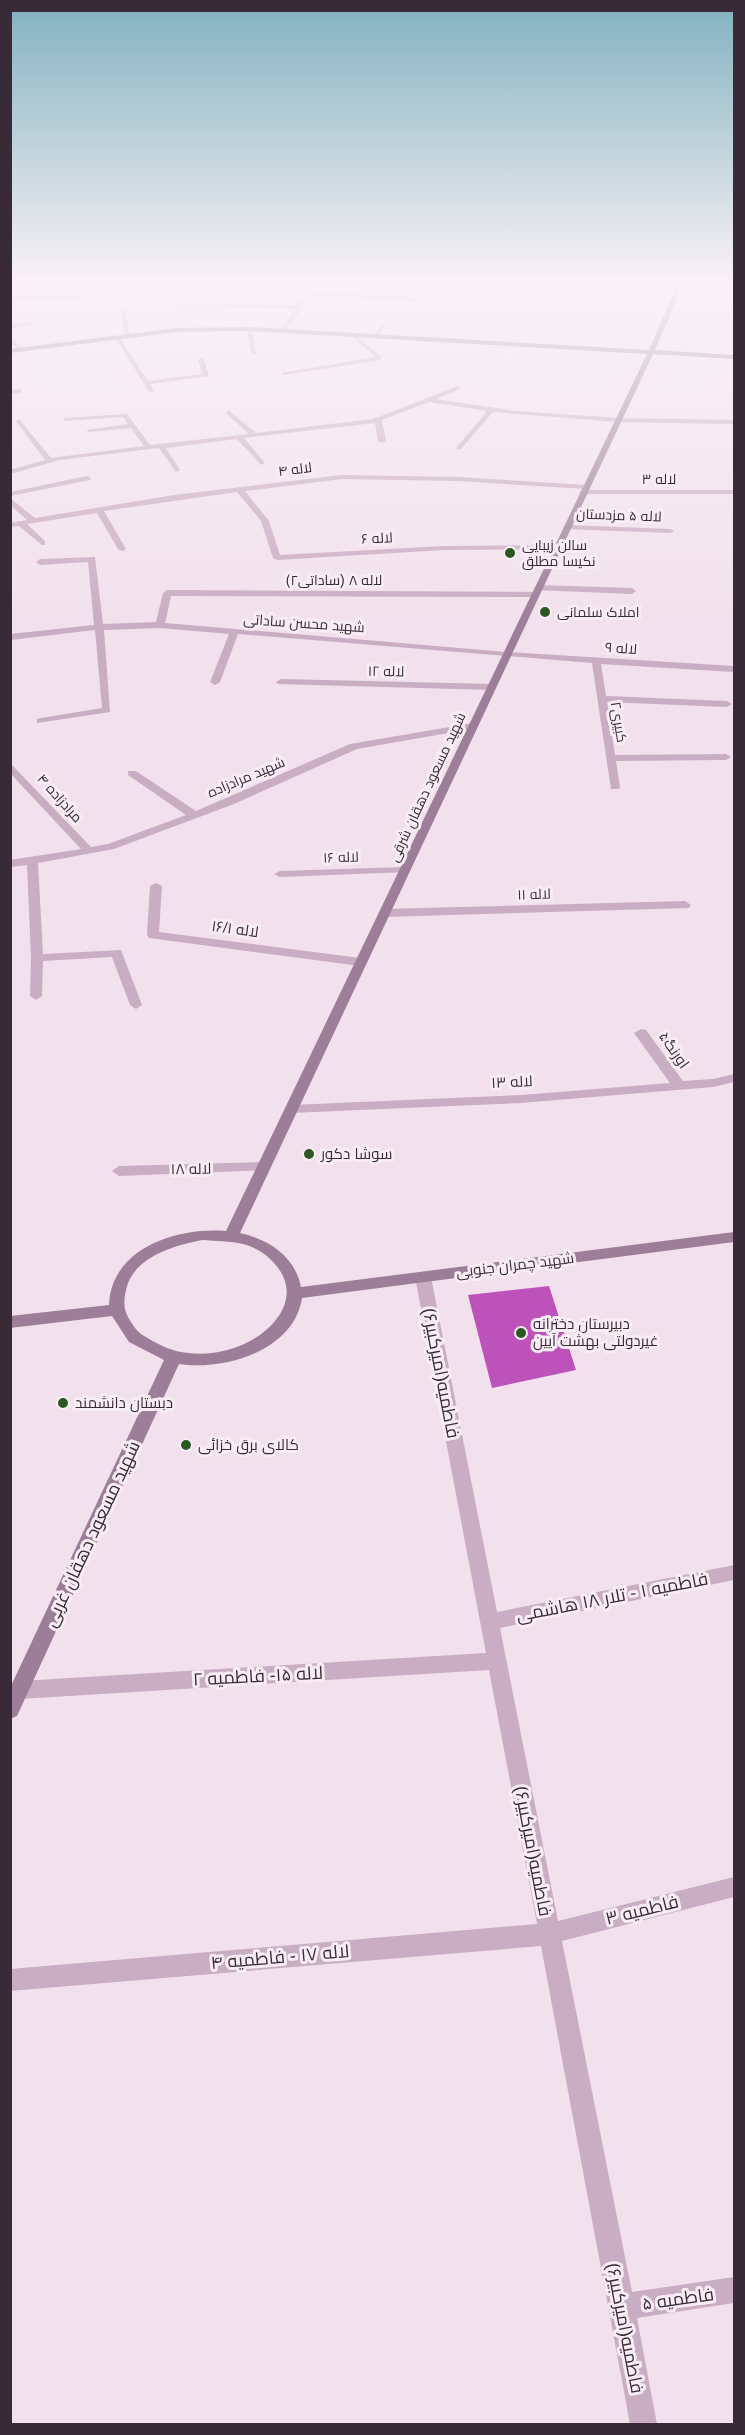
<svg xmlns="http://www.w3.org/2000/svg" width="745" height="2435" viewBox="0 0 745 2435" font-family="Helvetica,Cairo,sans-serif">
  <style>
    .building { fill: #bd53ba }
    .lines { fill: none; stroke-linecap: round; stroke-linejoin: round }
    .street { fill: #c9adc2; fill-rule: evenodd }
    .secondary { fill: #9d7e98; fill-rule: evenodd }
    .poi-dot { fill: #2b5723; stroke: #f9edf5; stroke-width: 2 }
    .labels { text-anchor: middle; stroke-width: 6; stroke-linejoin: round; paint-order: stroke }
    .far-street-label { font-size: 14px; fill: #382b37; stroke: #f9edf5 }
    .far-poi-label { font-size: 14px; fill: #382b37; stroke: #f9edf5; text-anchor: start }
    .street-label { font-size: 15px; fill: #382b37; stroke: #f9edf5 }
    .poi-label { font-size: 15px; fill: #382b37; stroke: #f9edf5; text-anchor: start }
    .near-street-label { font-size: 18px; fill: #382b37; stroke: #f9edf5 }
  </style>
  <rect width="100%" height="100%" fill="#f2e1ec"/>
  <path class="building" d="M549,1286L576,1370L492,1388L468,1295Z"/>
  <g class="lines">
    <path class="street" d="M508,280L681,290L678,292Z
      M234,287H297L300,289L232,290Z
      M299,291L414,297L417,299L414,301L297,294Z
      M82,295L80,298L10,300V296Z
      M298,300L303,301L299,313L284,332L281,330L295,309L163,305H296Z
      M121,310L126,311L130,338L125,337Z
      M31,322L33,325L10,328V324Z
      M381,325L386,326L378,336H374Z
      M247,328L252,329L256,354L251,353Z
      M350,331L381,356L380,360L284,375L281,373L376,357L348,334Z
      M10,336L24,349V351H20L10,342Z
      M115,337H119L148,381L202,374L198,360L201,358L204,360L209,376L150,384L154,391L149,392Z
      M458,386L460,389L436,399L515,411L618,418L734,420V424L618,422L493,412L460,450L456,448L487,411L429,402L382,420L386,441L382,443L378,441L375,423L244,438L265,463L261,465L237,439L166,448L180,470L176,472L159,448L60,460L10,474V470L45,460L16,421L19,419L51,458L144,446L131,428L89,432L86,430L128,424L123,417L63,421L65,418L127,414L150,445L249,434L226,413L228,410L256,433L373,419Z
      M20,389L22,392L10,394V390Z
      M342,475L458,477L586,485L590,487L586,489L458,481L342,479L245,491L269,521L280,555L444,546L560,545L561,547L557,549L444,550L277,560L273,558L261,521L237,492L104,511L126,549L122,551L118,549L97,513L27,524L45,541V545H42L19,526L10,527V523L27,520L10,505V498L35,518L174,495Z
      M87,476L91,478L90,480L10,496V492Z
      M583,490H734V494H580L579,492Z
      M567,525L670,529L674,531L670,533L564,529L563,527Z
      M95,557L103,624L156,622L163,593L167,590L538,592L539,594L535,597L171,596L165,623L506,652L734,666V672L601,664L606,696L727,701L732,704L727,707L607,702L615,755L726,754L731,757L726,760L616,761L620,787L619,789H611L592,663L238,634L220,682L215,685L210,682L229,634L160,628L104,630L110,712L37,723V719L41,718L102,708L95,630L10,640V634L94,625L88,562L40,565L36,562L40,559Z
      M538,585L632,588L636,591L632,594L535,590L534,588Z
      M281,679L491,684L496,687L491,690L278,684L276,682Z
      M473,723L478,726L477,728L357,749L234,804L114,849L38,863L43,954L121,950L142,1005L136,1009L130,1005L112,957L43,961L42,996L36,1000L30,996L31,958L27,865L10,867V860L81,849L10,773V763L91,847L108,844L186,815L128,775V771H136L196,811L350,744Z
      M404,867L410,870L408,872L280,877L274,874L280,871Z
      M156,883L162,886L159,932L360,958L366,962L360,966L149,938L147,935L150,886Z
      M685,901L691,905L689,908L384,917L378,913L384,909Z
      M641,1029L646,1030L683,1081L713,1079L734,1074V1082L713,1087L521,1103L291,1113L284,1109L291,1105L521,1095L670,1083L634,1033Z
      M263,1162L270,1167L268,1170L119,1176L112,1171L119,1166Z
      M423,1272L429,1273L431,1277L497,1612L734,1565V1580L500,1628L558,1921L734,1877V1897L562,1941L632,2292L734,2277V2303L637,2318L657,2424H630L541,1946L10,1991V1969L537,1924L489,1670L20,1699L13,1696L10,1691L13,1684L20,1681L486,1653L415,1277L417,1273Z"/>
    <path class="secondary" d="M677,280H683L681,290L655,350L734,355V359L653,354L240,1233C268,1239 295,1256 301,1287L734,1232V1242L302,1298C294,1351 224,1371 179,1364L17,1716L10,1719V1688L164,1360L129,1342L112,1316L10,1328V1316L109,1305C111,1248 177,1227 226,1231L647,354L249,331L177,332L10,353V349L177,328L249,327L649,350L675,290ZM202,1240C216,1241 230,1241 243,1244C255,1247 266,1254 274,1263C307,1299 269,1337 234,1348C219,1353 203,1355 188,1353C173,1352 159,1345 146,1337C137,1333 133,1325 128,1317C123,1308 124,1299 126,1290C133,1257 173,1246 202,1240Z"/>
  </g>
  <linearGradient id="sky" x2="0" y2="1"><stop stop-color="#82b1bf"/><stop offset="0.45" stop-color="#f9f2f6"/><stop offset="1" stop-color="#f9f2f6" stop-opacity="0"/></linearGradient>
  <rect width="745" height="621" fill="url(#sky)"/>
  <g class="poi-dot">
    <circle cx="510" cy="553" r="6"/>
    <circle cx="545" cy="612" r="6"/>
    <circle cx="309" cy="1154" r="6"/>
    <circle cx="521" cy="1333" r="6"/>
    <circle cx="63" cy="1403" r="6"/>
    <circle cx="186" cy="1445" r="6"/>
  </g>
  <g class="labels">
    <g class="far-street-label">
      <text transform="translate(295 469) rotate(-7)" y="5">لاله ۴</text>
      <text x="659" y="484">لاله ۳</text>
      <text transform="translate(619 515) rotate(2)" y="5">لاله ۵ مزدستان</text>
      <text transform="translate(377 538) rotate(-3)" y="5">لاله ۶</text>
      <text x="334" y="585">لاله ۸ (ساداتی۲)</text>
      <text transform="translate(304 623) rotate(4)" y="5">شهید محسن ساداتی</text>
      <text transform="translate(621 648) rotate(4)" y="5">لاله ۹</text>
      <text transform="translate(386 671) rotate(1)" y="5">لاله ۱۲</text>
      <text transform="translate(619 722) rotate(81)" y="5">کبیری۲</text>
      <text transform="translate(246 777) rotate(-23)" y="5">شهید مرادزاده</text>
      <text transform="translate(427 787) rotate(-65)" y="5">شهید مسعود دهقان شرقی</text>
      <text transform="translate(60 798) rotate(48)" y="5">مرادزاده ۴</text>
      <text transform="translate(341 857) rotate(-2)" y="5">لاله ۱۶</text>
      <text transform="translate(534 894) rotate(-2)" y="5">لاله ۱۱</text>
    </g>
    <g class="far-poi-label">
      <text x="522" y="550">سالن زیبایی<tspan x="522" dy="16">نکیسا مطلق</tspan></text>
      <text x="557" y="617">املاک سلمانی</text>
    </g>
    <g class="street-label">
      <text transform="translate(235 929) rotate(8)" y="5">لاله ۱۶/۱</text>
      <text transform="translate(674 1050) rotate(55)" y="5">اورنگ۵</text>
      <text transform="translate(512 1082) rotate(-3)" y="5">لاله ۱۳</text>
      <text transform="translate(191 1169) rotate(-1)" y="5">لاله ۱۸</text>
      <text transform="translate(515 1265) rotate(-7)" y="5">شهید چمران جنوبی</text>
    </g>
    <g class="poi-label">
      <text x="321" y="1159">سوشا دکور</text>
      <text x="533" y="1329">دبیرستان دخترانه<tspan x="533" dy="17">غیردولتی بهشت آیین</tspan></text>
      <text x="75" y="1408">دبستان دانشمند</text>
      <text x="198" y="1450">کالای برق خزائی</text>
    </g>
    <g class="near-street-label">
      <text transform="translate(441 1373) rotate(79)" y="6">فاطمیه(امیرکبیر۶)</text>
      <text transform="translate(92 1534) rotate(-65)" y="6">شهید مسعود دهقان غربی</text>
      <text transform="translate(612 1597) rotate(-11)" y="6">فاطمیه ۱ - تلار ۱۸ هاشمی</text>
      <text transform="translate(258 1676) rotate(-3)" y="6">لاله ۱۵- فاطمیه ۲</text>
      <text transform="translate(533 1851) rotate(79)" y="6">فاطمیه(امیرکبیر۶)</text>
      <text transform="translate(642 1910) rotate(-14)" y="6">فاطمیه ۳</text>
      <text transform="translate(280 1957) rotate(-5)" y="6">لاله ۱۷ - فاطمیه ۴</text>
      <text transform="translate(678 2299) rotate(-8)" y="6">فاطمیه ۵</text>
      <text transform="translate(625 2328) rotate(79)" y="6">فاطمیه(امیرکبیر۶)</text>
    </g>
  </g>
  <rect width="745" height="2435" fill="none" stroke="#382b37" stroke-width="24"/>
</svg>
